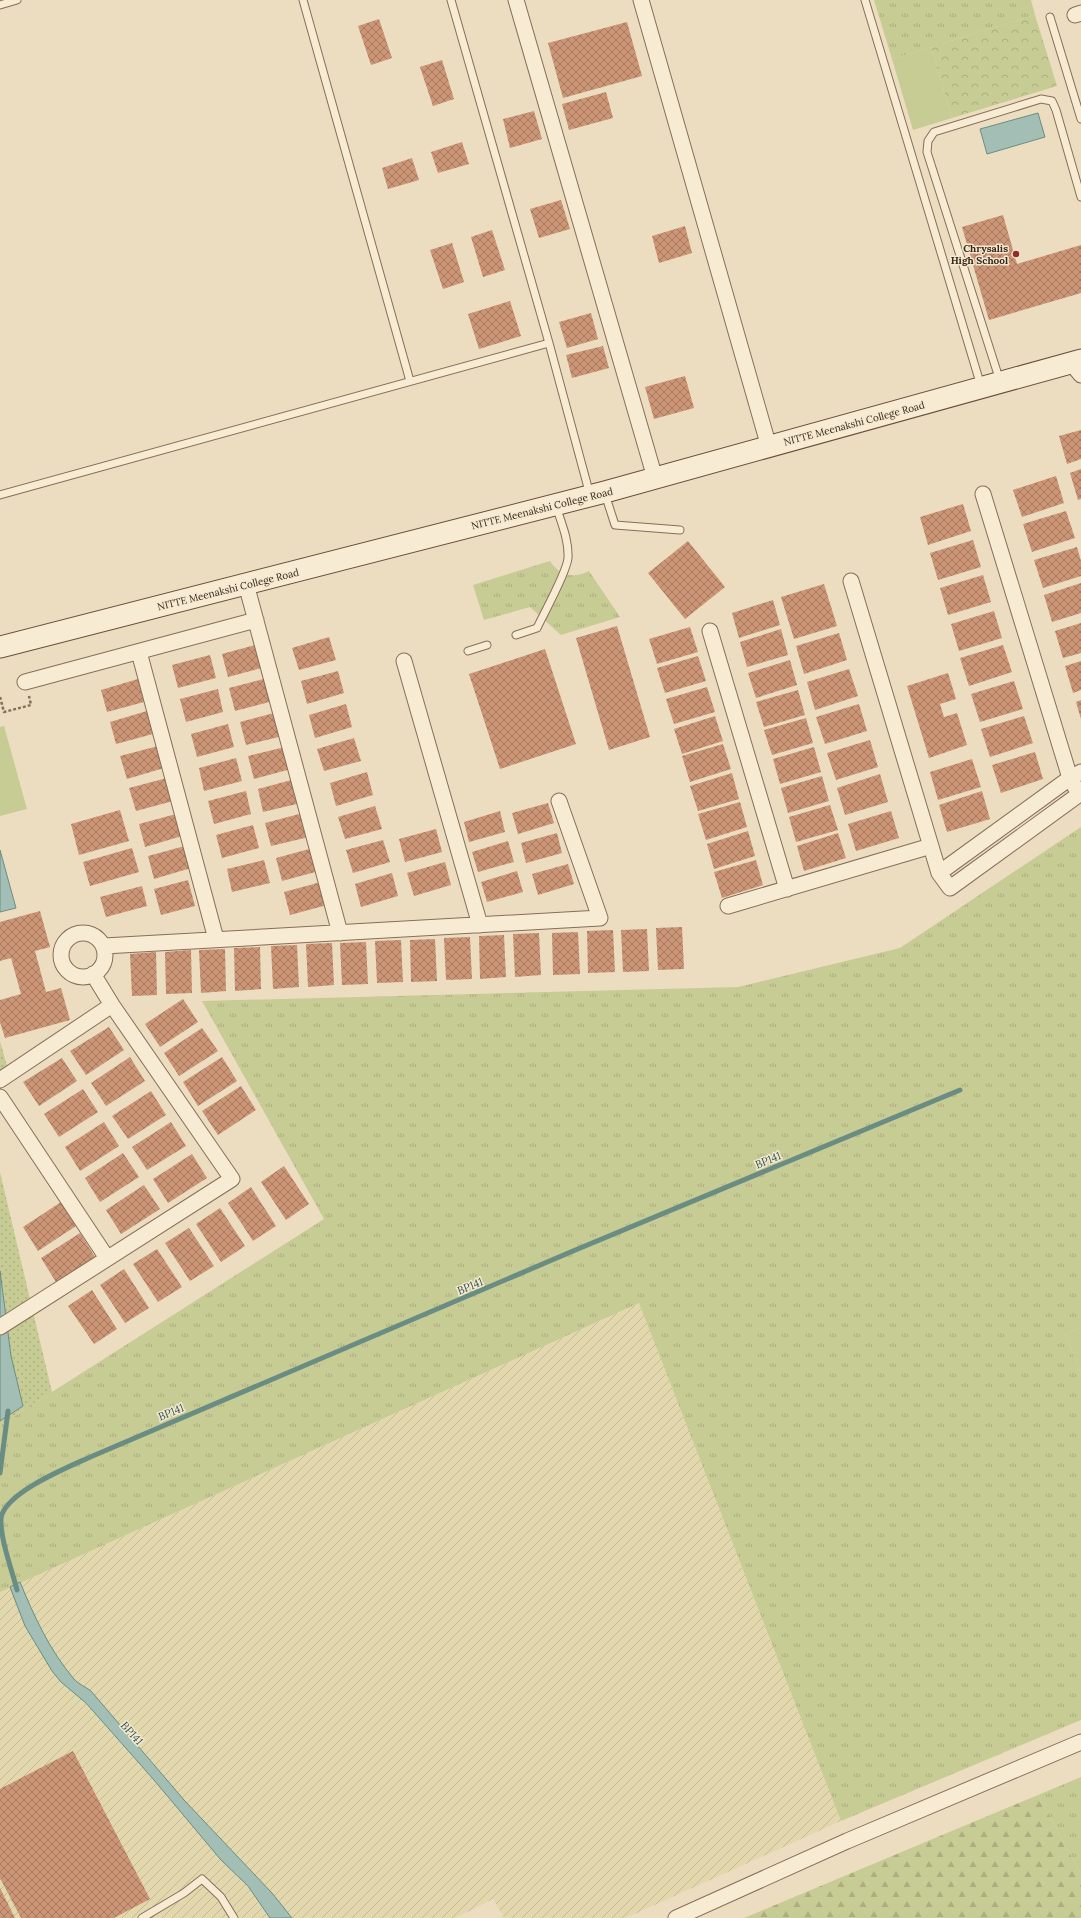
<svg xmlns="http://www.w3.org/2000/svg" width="1081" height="1918" viewBox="0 0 1081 1918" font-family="Lora,serif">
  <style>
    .farmland { fill: url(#farmland-furrows) }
    .grass { fill: url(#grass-tufts) }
    .forest { fill: url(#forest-firs) }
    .park { fill: url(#park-crowns) }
    .garden { fill: url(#garden-dots) }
    .pitch { fill: #c7cb94 }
    .water { fill: #a3bfb5; stroke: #6a8d83 }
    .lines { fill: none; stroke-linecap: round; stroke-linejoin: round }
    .stream { stroke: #6a8d83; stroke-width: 5 }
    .building { fill: url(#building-cross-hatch) }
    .lane-casing { stroke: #866e58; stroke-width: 9 }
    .street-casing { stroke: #866e58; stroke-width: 17 }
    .secondary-casing { stroke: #684f3b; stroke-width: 23 }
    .path { stroke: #866e58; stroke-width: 2.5; stroke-dasharray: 3 2; stroke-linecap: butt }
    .lane { stroke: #f8ebd3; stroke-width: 7 }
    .street { stroke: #f8ebd3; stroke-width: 15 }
    .secondary { stroke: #f8ebd3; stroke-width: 21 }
    .poi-dot { fill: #94282e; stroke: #f5e8cf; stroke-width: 1.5 }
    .labels { text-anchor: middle; stroke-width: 3; stroke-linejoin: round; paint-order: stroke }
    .poi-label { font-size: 10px; font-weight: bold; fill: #36271c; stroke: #f5e8cf; text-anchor: end }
    .street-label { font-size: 10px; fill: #36271c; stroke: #f5e8cf }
    .water-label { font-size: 11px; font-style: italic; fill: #2c5551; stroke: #f5e8cf }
  </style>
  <defs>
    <pattern id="farmland-furrows" width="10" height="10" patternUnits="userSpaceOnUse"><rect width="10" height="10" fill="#e3d8ad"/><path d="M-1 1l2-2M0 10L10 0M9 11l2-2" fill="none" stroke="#c3b994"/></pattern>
    <pattern id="grass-tufts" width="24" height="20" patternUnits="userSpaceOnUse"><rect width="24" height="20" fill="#c7cb94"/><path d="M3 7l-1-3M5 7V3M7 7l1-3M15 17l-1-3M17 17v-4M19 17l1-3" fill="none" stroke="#acae7f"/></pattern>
    <pattern id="forest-firs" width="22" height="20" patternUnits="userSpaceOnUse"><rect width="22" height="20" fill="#c7cb94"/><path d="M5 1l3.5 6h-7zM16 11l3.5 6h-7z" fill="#acae7f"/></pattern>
    <pattern id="park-crowns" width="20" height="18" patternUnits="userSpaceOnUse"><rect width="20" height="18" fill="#c7cb94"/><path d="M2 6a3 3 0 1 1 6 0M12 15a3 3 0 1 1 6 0" fill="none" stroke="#acae7f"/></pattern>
    <pattern id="garden-dots" width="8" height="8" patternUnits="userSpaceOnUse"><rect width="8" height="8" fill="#c7cb94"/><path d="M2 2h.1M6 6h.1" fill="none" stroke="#acae7f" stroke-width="1.8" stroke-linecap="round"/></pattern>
    <pattern id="building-cross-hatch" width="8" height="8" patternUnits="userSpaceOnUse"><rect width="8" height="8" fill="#cb9576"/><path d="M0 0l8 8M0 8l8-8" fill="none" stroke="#a67a60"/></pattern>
  </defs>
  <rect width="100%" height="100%" fill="#edddc0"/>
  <path class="farmland" d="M639,1303L841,1821L626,1918H504L493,1899L456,1918H0V1592Z"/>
  <path class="grass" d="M874,0H1031L1035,15L892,59Z
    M550,561C560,576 573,579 589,571L620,617L561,635L530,607L484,620L473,585Z
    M1081,827V1327L1065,1334L1081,1374V1720L841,1821L639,1303L0,1592V1425L324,1219L202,1001L738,987L900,948Z
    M1081,1777V1874L1038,1795Z"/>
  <path class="forest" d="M1038,1795L1081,1874V1918H744Z"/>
  <path class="park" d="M1035,15L1057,86L952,118L931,47Z"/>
  <path class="garden" d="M0,1041L7,1066L0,1071Z
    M0,1172L52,1392L0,1425Z"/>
  <path class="pitch" d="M931,47L952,118L913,130L892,59Z
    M4,726L27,809L0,816V727Z
    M1081,1327V1374L1065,1334Z"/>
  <path class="water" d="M1038,113L1045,137L987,154L980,129Z
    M0,850L16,908L0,912Z
    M0,1271L11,1356L23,1406L0,1421Z
    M20,1582C34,1616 50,1651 74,1679C78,1684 86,1687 91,1691L184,1800L272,1893L292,1918H270L248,1886L221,1860L154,1780L86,1703L61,1682L52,1671L25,1626L10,1587Z"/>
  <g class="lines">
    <path class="stream" d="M0,1473L8,1411
      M17,1590C12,1570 0,1539 1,1518C5,1493 66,1468 88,1458L573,1251L960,1090"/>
  </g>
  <path class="building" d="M379,19L392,58L371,65L358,26Z
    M627,22L642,76L563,98L548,43Z
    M442,60L454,99L433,106L420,67Z
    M606,92L613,118L569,130L562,104Z
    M534,111L542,139L510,148L503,119Z
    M462,142L469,164L438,173L431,152Z
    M412,158L419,180L388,189L382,168Z
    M561,200L570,229L539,238L530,209Z
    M1003,215L1017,264L1081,245V293L989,320L962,227Z
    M685,226L692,253L659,263L652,236Z
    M492,230L505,270L483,277L471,237Z
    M452,243L464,282L443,289L430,250Z
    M510,301L521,336L479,349L468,314Z
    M591,313L598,339L567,348L559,322Z
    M603,346L609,368L572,378L566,355Z
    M685,376L694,408L654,419L645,387Z
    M1081,430V459L1067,464L1059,436Z
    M1081,469V499L1078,500L1070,473Z
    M1056,476L1064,503L1022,517L1013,490Z
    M963,504L971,531L928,545L920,517Z
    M1066,511L1075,538L1032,552L1023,524Z
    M973,540L981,567L938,580L930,553Z
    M688,541L725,587L685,619L648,573Z
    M1077,547L1081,561V576L1043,588L1034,560Z
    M983,575L991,602L948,615L940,588Z
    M1081,583V613L1052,622L1044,595Z
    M824,584L837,626L794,639L781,597Z
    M773,600L780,625L739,638L732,613Z
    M994,611L1002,638L959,651L951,624Z
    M1081,623V653L1063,658L1055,631Z
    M617,626L650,737L609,750L576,638Z
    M690,627L698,652L657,664L649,639Z
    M781,629L788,655L747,667L740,642Z
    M839,633L847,660L804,674L796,646Z
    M329,637L336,660L299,670L292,648Z
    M259,644L265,667L228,677L222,654Z
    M1003,645L1012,672L969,686L960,658Z
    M545,649L576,744L500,769L469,674Z
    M210,655L216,678L178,688L172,665Z
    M698,656L706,681L665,693L657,668Z
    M790,660L797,685L756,698L748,673Z
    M1081,661V690L1073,693L1065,666Z
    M849,669L858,696L815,710L807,682Z
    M338,671L344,693L307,704L301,681Z
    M948,673L956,699L940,704L944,717L957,713L967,745L929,758L907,686Z
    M267,678L273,701L235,711L229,688Z
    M138,679L144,702L107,712L101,690Z
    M1014,681L1023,709L980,722L971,694Z
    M707,687L715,712L674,724L666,699Z
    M218,689L223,712L186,722L180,699Z
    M798,690L805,715L764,727L756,702Z
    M1081,700V719L1076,702Z
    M346,704L352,727L315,738L309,715Z
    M859,704L867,731L825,744L816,717Z
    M147,711L153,734L116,744L110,722Z
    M278,712L283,736L246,745L240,722Z
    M715,716L723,741L682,754L674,729Z
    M1024,716L1033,743L990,757L981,729Z
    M806,718L813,743L772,755L764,730Z
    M228,724L234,747L197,757L191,734Z
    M354,738L361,761L324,771L317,749Z
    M870,740L878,767L836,780L827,753Z
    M723,744L731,769L690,782L682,756Z
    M158,746L164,768L127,779L120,756Z
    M285,747L291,769L254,779L248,756Z
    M814,747L821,772L780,784L773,759Z
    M1035,752L1043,779L1001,793L992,765Z
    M236,758L242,781L204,791L199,768Z
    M972,759L981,787L938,800L930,772Z
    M367,772L373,795L336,806L330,783Z
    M732,773L739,799L698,811L690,786Z
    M880,774L888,802L845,815L837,788Z
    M822,776L829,801L788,813L781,788Z
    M167,778L173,801L136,811L129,788Z
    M295,779L301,803L263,812L258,789Z
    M246,791L251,814L214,824L208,801Z
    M982,791L990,819L947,832L939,805Z
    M740,802L747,827L706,840L698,814Z
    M548,803L554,823L518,834L512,813Z
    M830,805L838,830L796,842L789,817Z
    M375,806L382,829L345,839L338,817Z
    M120,810L129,841L79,855L71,824Z
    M500,811L505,832L469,842L464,822Z
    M891,811L899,838L856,851L848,824Z
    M303,813L309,837L271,846L265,823Z
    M176,814L182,836L145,847L139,824Z
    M253,825L259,848L222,858L216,835Z
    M436,829L442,852L405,862L399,839Z
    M748,831L755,856L714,869L707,844Z
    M557,833L562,853L526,863L521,843Z
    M838,833L846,858L804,871L797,846Z
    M383,840L390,862L353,873L346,850Z
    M508,841L514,862L478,872L472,852Z
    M185,846L191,868L154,879L148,856Z
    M132,848L139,872L90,886L83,862Z
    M313,848L319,871L282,881L276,858Z
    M264,860L270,883L232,892L227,869Z
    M756,860L763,885L722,898L714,872Z
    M445,862L451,885L414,896L407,873Z
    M568,864L574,884L538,895L532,874Z
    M517,871L523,892L487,902L481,882Z
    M392,873L398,896L361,907L355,884Z
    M188,880L195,906L161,915L154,889Z
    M321,882L327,905L290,915L284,892Z
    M142,886L147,906L106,917L100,897Z
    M40,911L50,947L35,951L46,992L61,988L70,1020L5,1038L0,1022V1000L21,994L11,958L0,961V922Z
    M682,927L684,969L658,970L656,928Z
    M647,929L649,971L623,972L621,930Z
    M613,930L615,972L588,973L587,931Z
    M578,932L580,974L553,975L552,933Z
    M539,933L541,975L515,977L513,934Z
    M504,935L506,977L480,979L479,936Z
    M470,937L472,979L446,980L444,938Z
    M435,939L437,981L411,982L410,940Z
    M401,940L403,982L377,983L375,941Z
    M366,942L368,984L342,985L340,943Z
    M332,943L334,985L308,987L306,944Z
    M297,945L299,987L273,989L271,946Z
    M260,947L261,989L235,991L234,948Z
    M225,949L226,991L201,993L199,950Z
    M191,950L192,993L166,994L165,952Z
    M156,952L157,995L132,996L130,954Z
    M183,999L198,1022L160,1047L145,1024Z
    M109,1027L124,1050L86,1075L70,1051Z
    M202,1028L218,1051L179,1076L164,1053Z
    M130,1057L145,1081L106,1106L91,1083Z
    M222,1057L237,1081L198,1106L183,1082Z
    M62,1058L77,1081L39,1106L23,1082Z
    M241,1086L256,1110L218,1135L202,1111Z
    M83,1089L98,1112L59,1137L44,1114Z
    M151,1091L166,1115L128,1139L112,1116Z
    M104,1122L119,1146L80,1171L65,1147Z
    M171,1122L186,1146L147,1170L132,1147Z
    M123,1153L139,1177L100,1202L85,1178Z
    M192,1154L207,1178L168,1203L153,1179Z
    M284,1166L309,1204L286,1220L261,1182Z
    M144,1185L160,1209L121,1234L106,1210Z
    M251,1187L276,1226L253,1241L228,1203Z
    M61,1202L76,1226L38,1251L23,1227Z
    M220,1208L245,1246L221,1262L196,1224Z
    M189,1228L214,1266L190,1281L165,1243Z
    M80,1233L95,1257L56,1282L41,1258Z
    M157,1249L182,1287L158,1302L133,1264Z
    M124,1269L149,1308L125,1323L100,1285Z
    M92,1290L117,1329L94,1344L68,1306Z
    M73,1751L150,1899L114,1918H21L0,1878V1789Z
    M0,1888L15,1918H0Z"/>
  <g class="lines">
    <defs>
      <path id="lane" d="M303,0L410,381
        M451,0L549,343L590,495
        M865,0L981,386
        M0,5L17,0
        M1050,17L1081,119
        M1000,381L927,152L928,141L934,132L1041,99L1052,101L1056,110L1081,197
        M605,494L615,525L680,530
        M0,495L549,343
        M516,635L537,628C544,613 567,572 568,558C569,540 561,522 556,506
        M468,651L487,645
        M142,1918L184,1893L202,1879L221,1897L234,1918"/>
      <path id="street" d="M516,0L655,478
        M641,0L769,447
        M1075,15L1081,13
        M1071,363L1081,375
        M983,494L1070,778L1079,794
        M851,581L939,873L950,888L1081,793
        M246,584L340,933
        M710,631L787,889
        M139,652L216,939
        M404,661L480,925
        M25,682L256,620
        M939,873L1070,778L1081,772
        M728,906L931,846
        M61 955a22 22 0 1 1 44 0a22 22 0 1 1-44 0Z
        M104,946L600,918L559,801
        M0,1080L112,1005
        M0,1097L107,1258
        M0,1327L232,1179L112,1005L93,974
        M676,1918L847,1841L1081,1742"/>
      <path id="secondary" d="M0,647L605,492L1081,360"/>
    </defs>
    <use href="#lane" class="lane-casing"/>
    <use href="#street" class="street-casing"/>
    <use href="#secondary" class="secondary-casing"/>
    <path class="path" d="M0,697L4,712L31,705L29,696"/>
    <use href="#lane" class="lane"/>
    <use href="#street" class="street"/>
    <use href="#secondary" class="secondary"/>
  </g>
  <circle class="poi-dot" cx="1016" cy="254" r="4"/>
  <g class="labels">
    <g class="poi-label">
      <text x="1008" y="252">Chrysalis<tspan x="1008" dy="12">High School</tspan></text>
    </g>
    <g class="street-label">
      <text transform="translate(854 423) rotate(-15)" y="4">NITTE Meenakshi College Road</text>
      <text transform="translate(542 508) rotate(-14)" y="4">NITTE Meenakshi College Road</text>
      <text transform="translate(228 589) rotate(-14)" y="4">NITTE Meenakshi College Road</text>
    </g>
    <g class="water-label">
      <text transform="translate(768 1160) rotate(-23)" y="4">BP141</text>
      <text transform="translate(470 1286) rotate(-23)" y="4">BP141</text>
      <text transform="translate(171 1412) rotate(-23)" y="4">BP141</text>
      <text transform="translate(132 1733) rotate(48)" y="4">BP141</text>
    </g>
  </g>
</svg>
